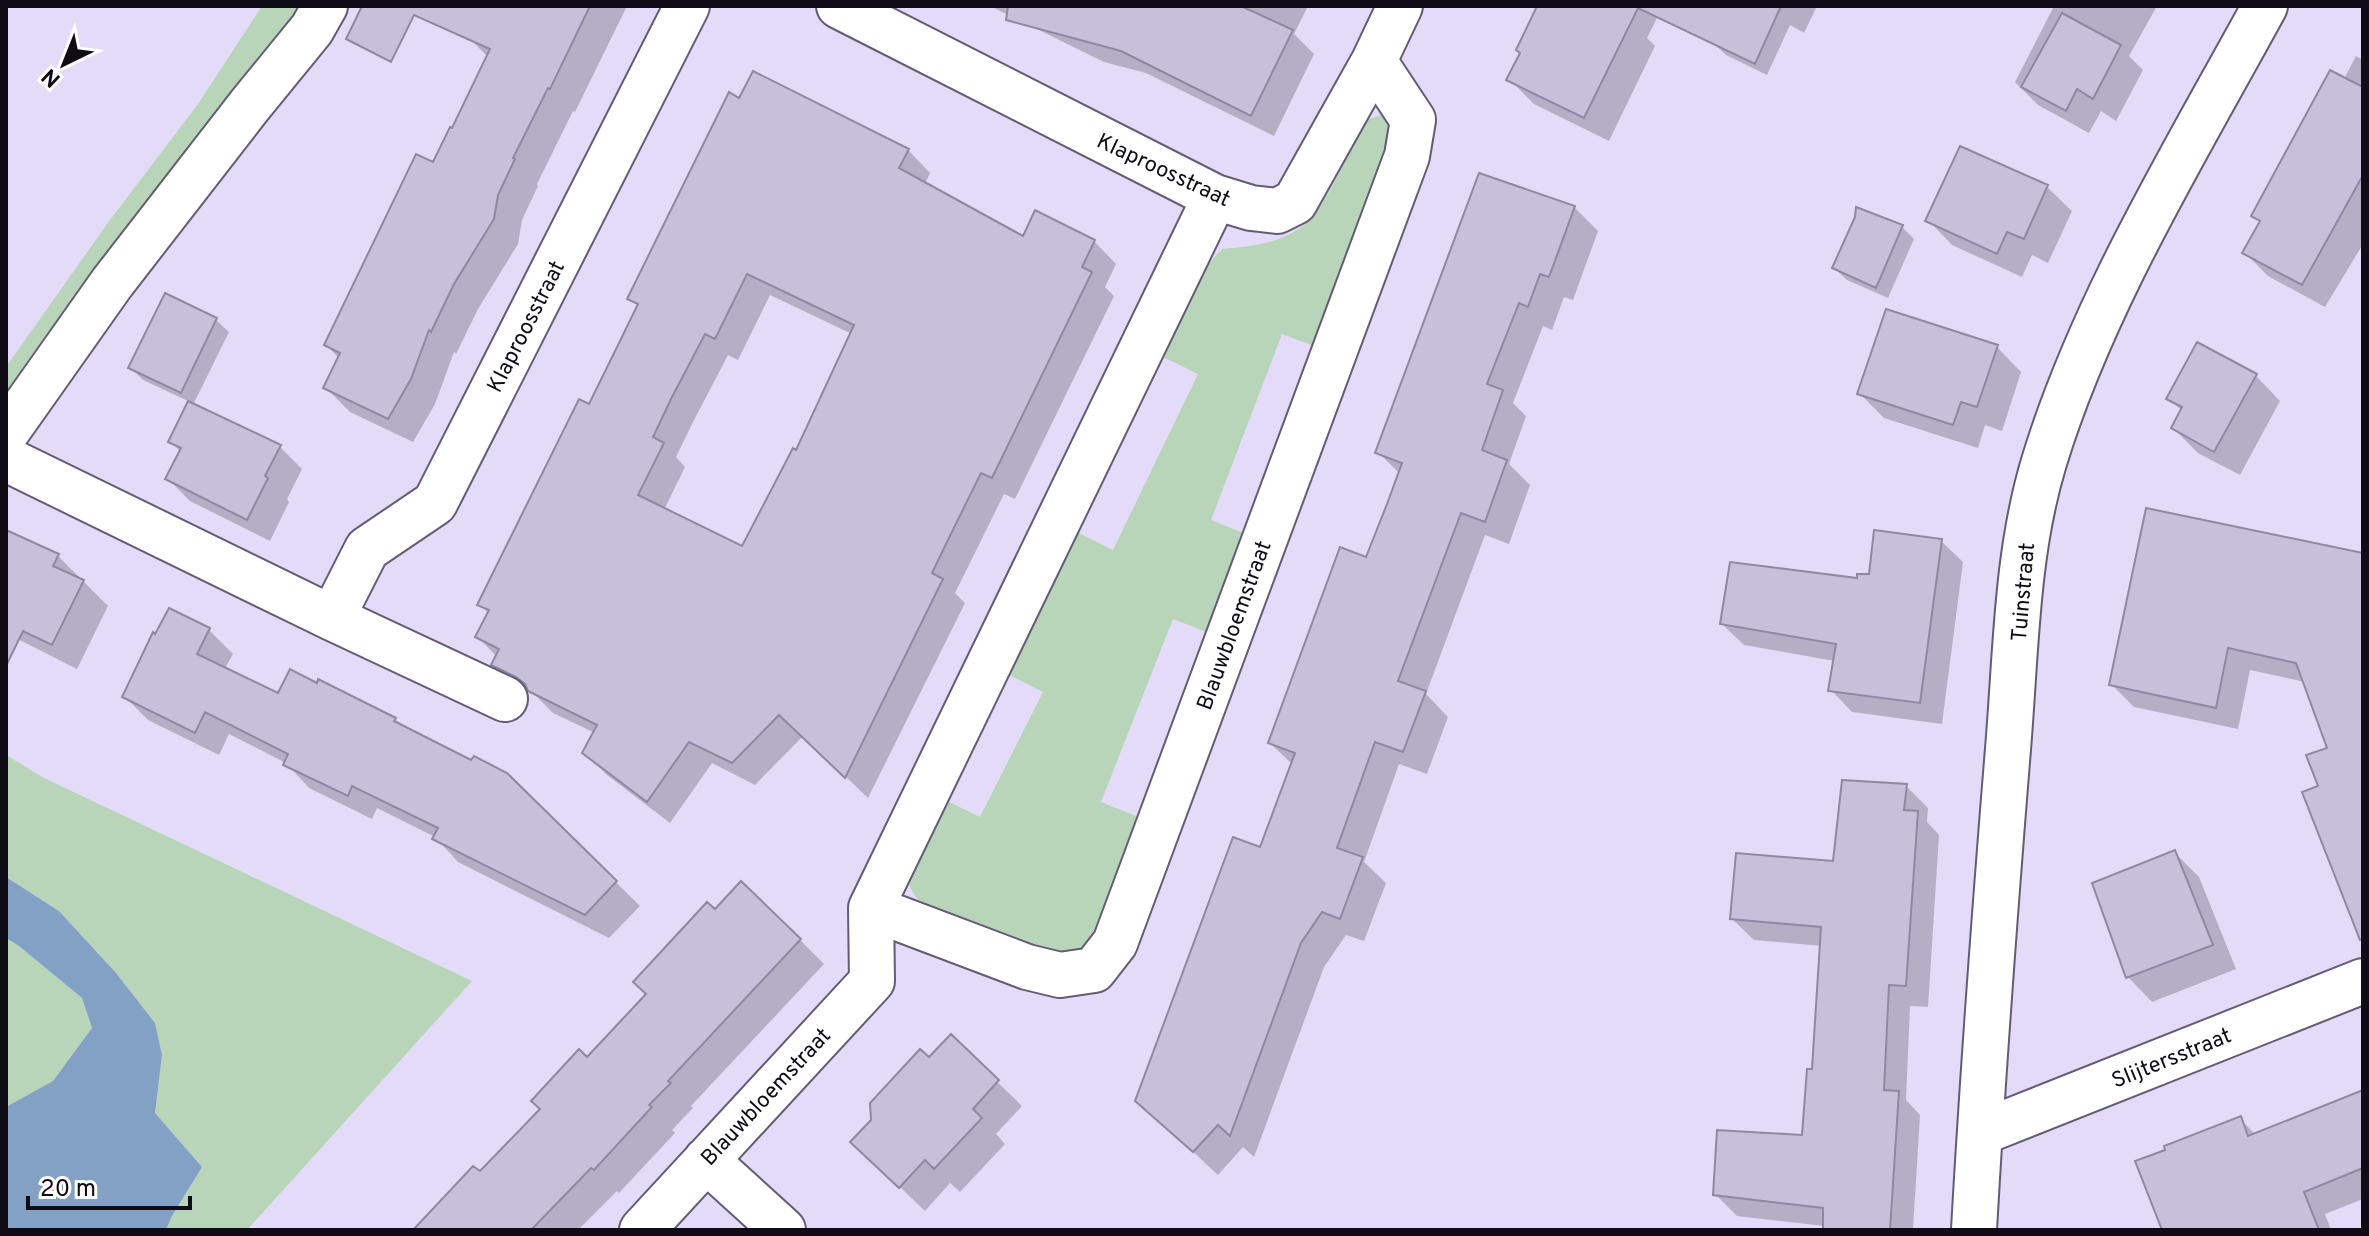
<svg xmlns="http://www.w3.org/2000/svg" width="2369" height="1236" viewBox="0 0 2369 1236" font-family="Overpass,sans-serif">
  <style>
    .green { fill: #b8d5ba }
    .water { fill: #83a1c5 }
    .shadow { fill: #0003; fill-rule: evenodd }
    .building { fill: #c7c0db; stroke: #8f88a2; stroke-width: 2; fill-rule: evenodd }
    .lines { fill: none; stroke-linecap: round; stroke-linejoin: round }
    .street-casing { stroke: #635c74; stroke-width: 48 }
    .street { stroke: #fff; stroke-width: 44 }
    .labels { text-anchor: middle; stroke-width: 6; stroke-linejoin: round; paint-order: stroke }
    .street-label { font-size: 22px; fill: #0f0c15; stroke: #fff }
  </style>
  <rect width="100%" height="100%" fill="#e3dbf7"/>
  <path class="green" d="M262,6H303L6,407V367L107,224L198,104Z
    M1384,114L1397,131L1322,349L1282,334L1211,520L1251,536L1219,637L1173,619L1101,802L1146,820L1099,950L1055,960L933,913C925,906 916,899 911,889C901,866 931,819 941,798L980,817L1043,692L1004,672L1072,530L1113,550L1198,374L1157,354C1176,316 1192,280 1222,249C1249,247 1276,244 1300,228C1326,211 1349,150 1364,121Z
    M6,755L44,778L472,981L247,1230H166L172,1216L202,1167L155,1113L162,1055L155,1023L116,973L59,911L6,877Z
    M6,938L19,946L82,998L92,1028L53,1081L6,1107Z"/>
  <path class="water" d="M6,877L59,911L116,973L155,1023L162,1055L155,1113L202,1167L172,1216L166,1230H6V1107L53,1081L92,1028L82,998L19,946L6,938Z"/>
  <path class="shadow" d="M489,6H627L575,112L573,111L537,184L538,186L522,220L518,244L478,309L456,354L454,352L435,404L413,442L350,412L325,387L339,358L326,345L434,164L488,57L471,40Z
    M990,6H1308L1294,34L1314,54L1274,136L1146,73L1104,62Z
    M1539,6L1662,8L1647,38L1655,46L1609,141L1534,104L1509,79L1522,53Z
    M1731,6H1817L1804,33L1790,25L1767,75L1726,55L1713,43Z
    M2050,6H2157L2129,56L2143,70L2116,121L2101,111L2089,133L2038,105L2015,82L2053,8Z
    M2356,56L2363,60V244L2325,307L2268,276L2245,253L2261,223L2253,215L2344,79Z
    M740,101L908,150L930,173L925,184L1024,238L1094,241L1116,264L1105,287L1114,296L1015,499L1004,494L967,569L955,593L965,603L868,798L803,736L755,785L712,763L670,823L607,775L585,753L595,733L553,713L536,696L516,687L494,664L497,657L478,637L489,614L480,604L590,407L639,307L630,298ZM770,295L852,334L797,452L743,548L664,510L685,467L676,457L693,422L728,355L738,360Z
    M1961,149L2047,187L2072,211L2048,263L2032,255L2022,277L1952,245L1928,220Z
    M1574,207L1598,231L1573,300L1564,297L1552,330L1543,326L1513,403L1526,416L1509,464L1530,485L1509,544L1485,535L1426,694L1448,717L1427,774L1399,764L1364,862L1386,883L1364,941L1346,935L1324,967L1254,1157L1243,1147L1218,1175L1137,1100L1261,849L1293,765L1270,743L1367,560L1400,474L1378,452Z
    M1902,227L1914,239L1888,298L1847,280L1834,268Z
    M166,295L216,320L229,332L193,405L280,447L302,469L287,499L289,502L270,541L190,501L168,479L181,452L170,441L190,402L143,380L131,368Z
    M1997,347L2021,372L2002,431L1985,425L1978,448L1884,418L1859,393Z
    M2256,376L2280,401L2240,475L2198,453L2173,428L2182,411L2169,398Z
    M1941,541L1963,562L1942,724L1852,712L1831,690L1835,661L1744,645L1722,624L1870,576Z
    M58,556L108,606L77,669L6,633V560Z
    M2363,562V912L2320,787L2330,749L2305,682L2250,670L2238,729L2134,707L2111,684Z
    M209,630L233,654L224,670L279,695L395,719L403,728L472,763L506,774L640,906L609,938L458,862L435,837L377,808L372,819L309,788L286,763L229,734L219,755L148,720L124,696Z
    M1906,786L1928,808L1927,822L1939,835L1928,1007L1910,1006L1906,1100L1920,1115L1913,1230H1825V1226L1737,1216L1715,1194L1804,1137L1814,1071L1822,946L1754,940L1732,919L1835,863Z
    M2174,852L2199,877L2236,969L2152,1002L2128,977Z
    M716,912L800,940L824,964L691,1106L693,1108L672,1130L675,1133L619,1193L617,1191L578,1230H416L480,1174L648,995Z
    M951,1037L1022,1106L996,1134L1005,1144L960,1192L950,1183L925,1211L878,1166L873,1121Z
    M2363,1093V1199L2325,1214L2331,1230H2167L2240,1119L2256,1135Z"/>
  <path class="building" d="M362,6H590L550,89L548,88L513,158L515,159L498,195L494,219L454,284L431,332L429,330L411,379L388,419L323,388L340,353L324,345L416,154L433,162L450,127L452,128L490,49L414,15L391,62L346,39Z
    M1008,6H1241L1293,30L1251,116L1121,51L1006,20Z
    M1537,6H1781L1755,64L1638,8L1584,118L1506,80L1520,53L1516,50Z
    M2062,13L2121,45L2093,99L2077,89L2066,111L2021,87Z
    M2330,70L2363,87V175L2302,285L2242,253L2260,221L2251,216Z
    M753,71L909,149L899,168L1023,236L1035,210L1095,240L1082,267L1092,272L992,478L981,473L945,546L932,573L943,579L845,778L779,715L732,763L689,742L647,802L582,753L597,725L528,691L525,684L516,677L491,665L499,649L475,637L489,610L477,605L579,399L589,404L620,341L638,304L627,299L729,92L739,98ZM747,274L854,325L796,450L793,448L742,546L638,495L664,443L653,437L671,399L705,334L715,339Z
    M1960,146L2048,185L2024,239L2007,232L1997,254L1925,221Z
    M1479,173L1575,206L1549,277L1540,274L1528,307L1519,303L1487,384L1503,390L1482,450L1507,460L1485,522L1461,513L1398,681L1426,691L1403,752L1375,742L1337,848L1363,857L1340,919L1322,912L1301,943L1230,1136L1218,1125L1193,1152L1135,1101L1233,837L1260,847L1295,753L1268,743L1340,547L1366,557L1387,504L1402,463L1375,453Z
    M1856,207L1903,225L1876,288L1832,268L1855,217Z
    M165,293L217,318L181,393L128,368Z
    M1886,309L1998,345L1977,407L1961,402L1953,425L1857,394Z
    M2197,342L2257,374L2214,452L2171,428L2182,407L2166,399Z
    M188,401L281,445L265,476L268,478L247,520L165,479L181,448L168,442Z
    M2146,508L2363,553V939L2360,940L2302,792L2318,786L2306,755L2327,748L2296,663L2228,648L2216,708L2109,685Z
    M6,530L59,554L53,566L84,580L52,645L23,631L6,666Z
    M1874,530L1942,539L1920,703L1828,691L1836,644L1720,624L1730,562L1857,578V574H1869Z
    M169,608L210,628L197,654L278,693L290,669L317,683L318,679L396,718L394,721L471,760L474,756L507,773L617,881L585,915L432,839L438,828L352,786L348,796L283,765L288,754L205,712L195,733L122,697L153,632L155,634Z
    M1842,780L1907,784L1904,810L1918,811L1906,986L1889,985L1884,1090L1899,1091L1890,1230H1823V1208L1713,1195L1717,1130L1802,1135L1807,1069H1812L1821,927L1730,919L1736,853L1833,861Z
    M2175,850L2213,945L2126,978L2092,883Z
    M741,881L801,939L668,1081L671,1083L649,1105L652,1107L594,1170L591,1168L531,1230H413L473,1166L480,1171L540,1109L531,1101L579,1049L587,1057L646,994L633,982L707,902L715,909Z
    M951,1034L999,1080L973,1109L982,1118L934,1169L925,1160L899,1188L850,1142L871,1120L870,1103L920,1049L929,1057Z
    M2363,1090V1168L2304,1192L2319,1230H2162L2135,1161L2165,1150L2164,1146L2241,1116L2248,1136Z"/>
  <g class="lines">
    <defs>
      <path id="street" d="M839,6L1215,197L1251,208L1277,211L1295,202L1374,61L1400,6
        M6,433L112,283L250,105L312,29L325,6
        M6,459L332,618L505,699
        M332,618L367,549L435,503L687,6
        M871,908L1027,967L1060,975L1094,970L1115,943L1407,156L1413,120L1374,61
        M1980,1133L2363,981
        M706,1160L783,1230
        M642,1230L872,981L871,908L1215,197
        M1974,1230C1983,1069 1995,909 2008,749C2016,653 2016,554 2044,462C2092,304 2186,151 2265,6"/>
    </defs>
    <use href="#street" class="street-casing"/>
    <use href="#street" class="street"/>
  </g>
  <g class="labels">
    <g class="street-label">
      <text transform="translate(1164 169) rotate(25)" y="8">Klaproosstraat</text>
      <text transform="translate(525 326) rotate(-63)" y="8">Klaproosstraat</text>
      <text transform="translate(2022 592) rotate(-85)" y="8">Tuinstraat</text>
      <text transform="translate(1233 625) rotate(-70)" y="8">Blauwbloemstraat</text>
      <text transform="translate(2171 1057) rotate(-22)" y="8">Slijtersstraat</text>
      <text transform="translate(765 1096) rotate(-47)" y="8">Blauwbloemstraat</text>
    </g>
  </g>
  <rect width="2369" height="1236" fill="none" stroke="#0f0c15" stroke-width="16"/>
  <g transform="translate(64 64) rotate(223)" stroke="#ffffff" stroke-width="6" paint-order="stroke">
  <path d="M0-6L14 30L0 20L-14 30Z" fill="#0f0c15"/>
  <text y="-12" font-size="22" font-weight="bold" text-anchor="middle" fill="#0f0c15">N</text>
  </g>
  <path d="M28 1196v12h162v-12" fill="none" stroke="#0f0c15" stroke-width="4"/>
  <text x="40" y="1196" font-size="24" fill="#0f0c15" stroke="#ffffff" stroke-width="6" paint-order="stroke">20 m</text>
</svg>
